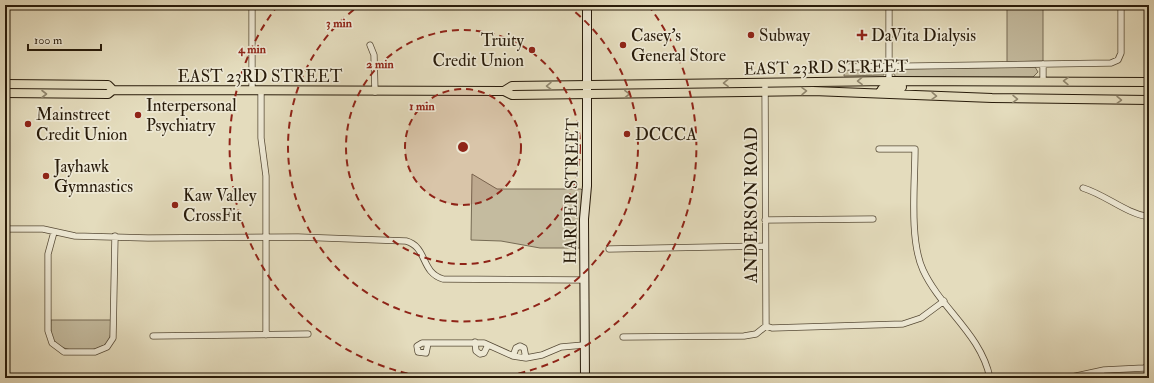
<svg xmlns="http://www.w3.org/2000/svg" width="1154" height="383" viewBox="0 0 1154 383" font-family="'IM FELL Double Pica',serif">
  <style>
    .green { fill: #c4bb9f; stroke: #766b54 }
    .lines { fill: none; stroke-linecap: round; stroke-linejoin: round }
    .street-casing { stroke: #574b37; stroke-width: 7 }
    .secondary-casing { stroke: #281b0a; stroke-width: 10 }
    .primary-casing { stroke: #281b0a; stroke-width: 10 }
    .street { stroke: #ede8d4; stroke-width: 5.5 }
    .secondary { stroke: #ede8d4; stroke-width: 8 }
    .primary { stroke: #e4dcbd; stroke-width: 8 }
    .oneway { stroke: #8f856c }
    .ring { fill: none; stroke: #8f2418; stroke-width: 2; stroke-dasharray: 7 5 }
    .poi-dot { fill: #8f2418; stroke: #ede8d4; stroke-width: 1.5 }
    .labels { text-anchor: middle; stroke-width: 3.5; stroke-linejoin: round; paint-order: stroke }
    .poi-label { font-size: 17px; fill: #281b0a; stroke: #ede8d4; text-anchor: start }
    .street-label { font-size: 17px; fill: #281b0a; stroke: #ede8d4 }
    .centre { fill: #8f2418; stroke: #ede8d4; stroke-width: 2 }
    .ring-label { font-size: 12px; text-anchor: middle; font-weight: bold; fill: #8f2418; stroke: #ede8d4; stroke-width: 3.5; stroke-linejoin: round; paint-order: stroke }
  </style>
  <rect width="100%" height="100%" fill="#e4dcbd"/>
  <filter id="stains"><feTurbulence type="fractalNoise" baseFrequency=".005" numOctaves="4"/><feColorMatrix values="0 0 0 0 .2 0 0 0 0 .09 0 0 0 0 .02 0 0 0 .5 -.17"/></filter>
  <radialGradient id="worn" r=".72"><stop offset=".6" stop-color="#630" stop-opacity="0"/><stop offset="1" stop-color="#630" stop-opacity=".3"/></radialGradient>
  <path class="green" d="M1007,5H1043V61L1007,62Z
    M1035,67L1038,72L1033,77H896L893,73L896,69Z
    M880,69L884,72V75L844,76V70Z
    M472,174L497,189H581L584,192L580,248H540L501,241L471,240Z
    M51,320H112C111,327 112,335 108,341C99,354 63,354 54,341C50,336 51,327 51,320Z"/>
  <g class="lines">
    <defs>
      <path id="street" d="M252,5V91
        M889,5V81
        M370,45L374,55L375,92
        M1043,64V81
        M846,67L1111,63L1118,60L1121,53V5
        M765,83L766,326
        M261,91V138L266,176V335
        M879,149H915C915,183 909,240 923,270C941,309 981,334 990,378
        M1083,188C1106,195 1125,213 1149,217
        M765,220L873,219
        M5,229H43L75,236L148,238L298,237L406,241C428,247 420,272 443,279L584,280
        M54,232L48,254V331L52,343L64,352H95L107,347L113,338L115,236
        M609,249L764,246
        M766,326L772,328L903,324L921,318L944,301
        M153,336L308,334
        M623,337L744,336L756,334L766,326
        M475,342L476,351L480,354L484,353L488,345
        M428,343L426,353L418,352L417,346L422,343H484L513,356L526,358L542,355L561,347L584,345
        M513,356L516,348L520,346L524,348L526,358
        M1067,378L1104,370L1144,368L1149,366"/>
      <path id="secondary" d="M585,378L584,219L587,186V5"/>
      <path id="primary" d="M5,84L108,85L113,90
        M504,91L512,86L889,81L1149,82
        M5,93L108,94L113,90L504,91L512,95L813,91L992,98L1149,100
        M880,93L882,89L888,87H902"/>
    </defs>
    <use href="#street" class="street-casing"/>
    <use href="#secondary" class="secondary-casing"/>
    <use href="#primary" class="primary-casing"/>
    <use href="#street" class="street"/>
    <use href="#secondary" class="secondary"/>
    <use href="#primary" class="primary"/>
  </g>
  <defs><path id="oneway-chevron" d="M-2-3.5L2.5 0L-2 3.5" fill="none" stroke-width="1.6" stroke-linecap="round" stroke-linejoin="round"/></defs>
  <g class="oneway">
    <use href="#oneway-chevron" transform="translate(860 81) rotate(179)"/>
    <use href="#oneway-chevron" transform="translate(1066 81) rotate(-179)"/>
    <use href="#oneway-chevron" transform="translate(726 83) rotate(179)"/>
    <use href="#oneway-chevron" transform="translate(549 86) rotate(179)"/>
    <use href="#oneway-chevron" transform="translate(804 91) rotate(-1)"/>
    <use href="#oneway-chevron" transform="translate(44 94)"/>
    <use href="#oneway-chevron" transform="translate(627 94) rotate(-1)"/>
    <use href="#oneway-chevron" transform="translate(934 96) rotate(3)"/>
    <use href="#oneway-chevron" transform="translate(1015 99) rotate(1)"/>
    <use href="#oneway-chevron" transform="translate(1119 100) rotate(1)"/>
  </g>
  <circle cx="463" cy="147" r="58" fill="#8f2418" fill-opacity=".12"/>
  <g class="ring">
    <circle cx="463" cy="147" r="58"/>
    <circle cx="463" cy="147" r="117"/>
    <path d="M566 5A175 175 0 1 1 360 5"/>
    <path d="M431 378A233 233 0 0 1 278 5M648 5A233 233 0 0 1 495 378"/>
  </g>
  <g class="poi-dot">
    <circle cx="751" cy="35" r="4"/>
    <path d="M860 29h4v4h4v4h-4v4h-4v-4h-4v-4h4z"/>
    <circle cx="623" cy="45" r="4"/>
    <circle cx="532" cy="50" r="4"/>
    <circle cx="138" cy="115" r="4"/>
    <circle cx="28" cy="124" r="4"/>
    <circle cx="627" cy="134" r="4"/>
    <circle cx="46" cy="176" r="4"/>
    <circle cx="175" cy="205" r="4"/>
  </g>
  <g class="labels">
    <g class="poi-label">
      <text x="631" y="41">Casey's<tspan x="631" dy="20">General Store</tspan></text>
      <text x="759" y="41">Subway</text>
      <text x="871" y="41">DaVita Dialysis</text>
      <text x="524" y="46" text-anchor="end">Truity<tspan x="524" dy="20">Credit Union</tspan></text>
      <text x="146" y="111">Interpersonal<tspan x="146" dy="20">Psychiatry</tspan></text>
      <text x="36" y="120">Mainstreet<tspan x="36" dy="20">Credit Union</tspan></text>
      <text x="635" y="140">DCCCA</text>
      <text x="54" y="172">Jayhawk<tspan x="54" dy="20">Gymnastics</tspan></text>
      <text x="183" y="201">Kaw Valley<tspan x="183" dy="20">CrossFit</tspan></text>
    </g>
    <g class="street-label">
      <text transform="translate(826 67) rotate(-1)" y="6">EAST 23RD STREET</text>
      <text x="260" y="82">EAST 23RD STREET</text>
      <text transform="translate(571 191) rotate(-89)" y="6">HARPER STREET</text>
      <text transform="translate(751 205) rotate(-90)" y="6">ANDERSON ROAD</text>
    </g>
  </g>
  <circle cx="463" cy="147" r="6" class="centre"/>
  <g class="ring-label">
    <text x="339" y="27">3 min</text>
    <text x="252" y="53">4 min</text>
    <text x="380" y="68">2 min</text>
    <text x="422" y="110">1 min</text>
  </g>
  <rect width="1154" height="383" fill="none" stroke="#e4dcbd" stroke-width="20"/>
  <rect x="6" y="6" width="1142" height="371" fill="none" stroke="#281b0a" stroke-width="2"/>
  <rect x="10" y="10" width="1134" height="363" fill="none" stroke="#281b0a"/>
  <path d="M28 44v6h73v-6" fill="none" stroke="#281b0a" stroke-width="2"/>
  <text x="34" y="44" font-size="12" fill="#281b0a" stroke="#ede8d4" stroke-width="3" paint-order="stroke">100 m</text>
  <rect width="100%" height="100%" filter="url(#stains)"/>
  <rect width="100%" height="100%" fill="url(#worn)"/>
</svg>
